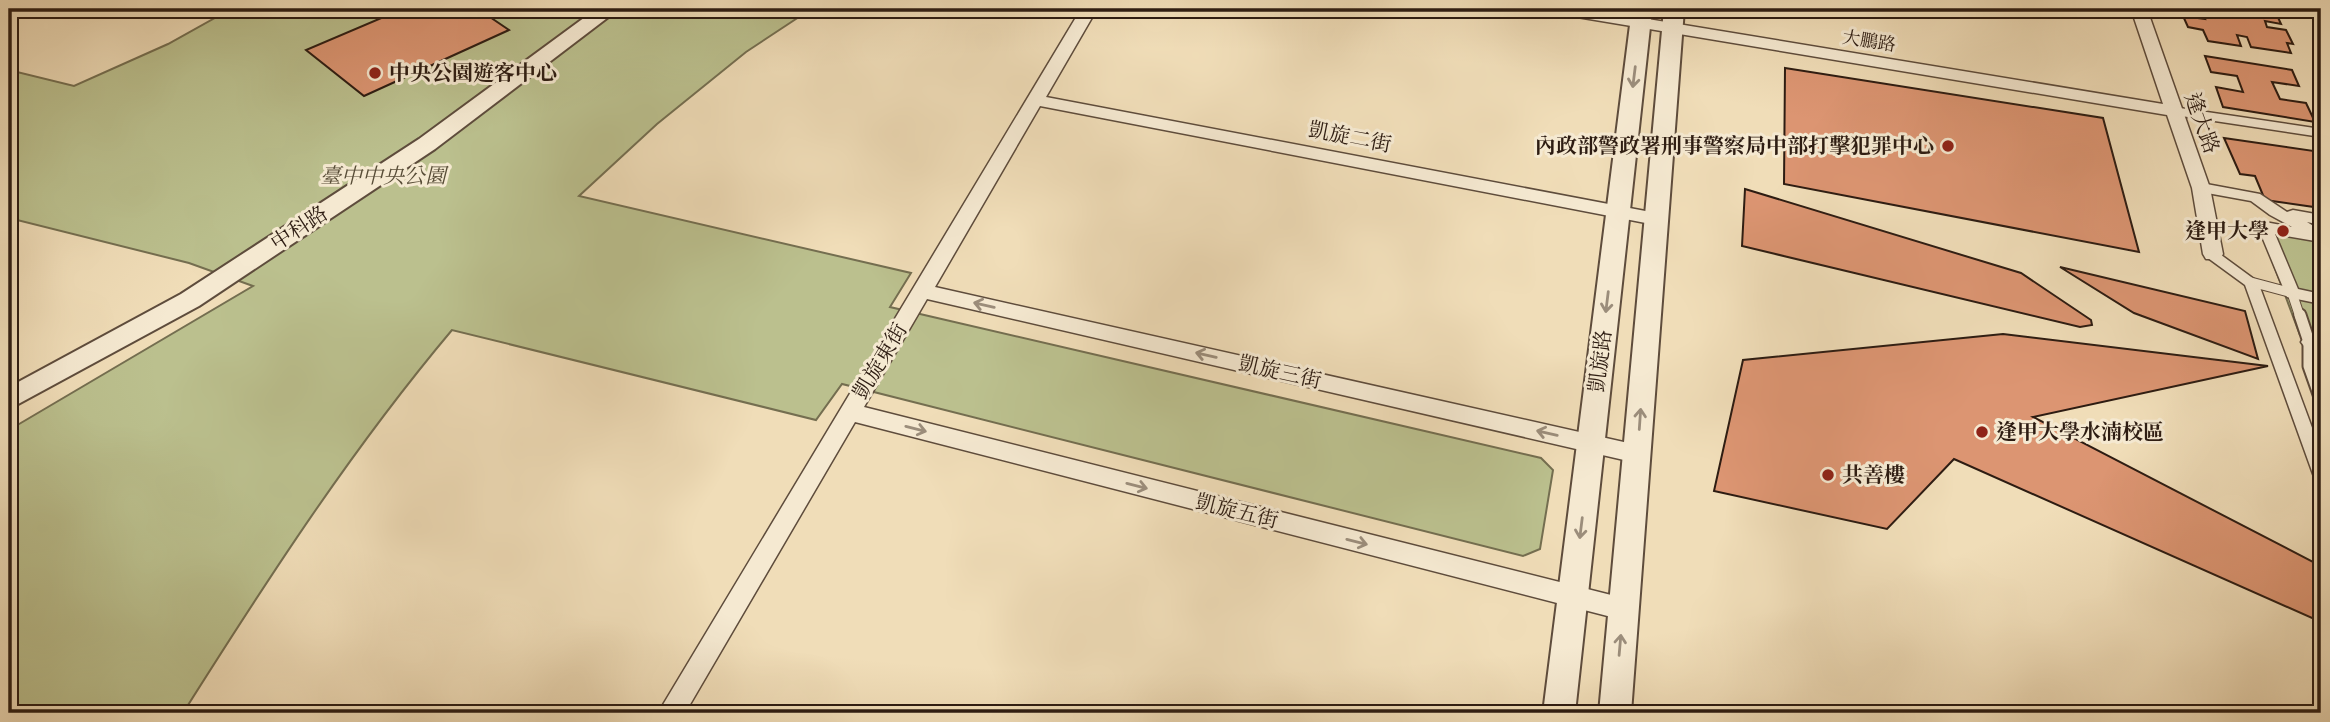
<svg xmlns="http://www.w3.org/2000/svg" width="2330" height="722" viewBox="0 0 2330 722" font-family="Cardo,'Noto Serif TC',serif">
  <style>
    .green { fill: #bbc08e; stroke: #746e50; stroke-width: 2 }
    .building { fill: #dc9572; stroke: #2d1c12; stroke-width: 2 }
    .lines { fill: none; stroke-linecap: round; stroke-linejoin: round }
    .service-far1-casing { stroke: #5e4c3c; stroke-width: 11 }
    .service-casing { stroke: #5e4c3c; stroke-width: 15 }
    .pedestrian-casing { stroke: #5e4c3c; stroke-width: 3 }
    .minor-casing { stroke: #5e4c3c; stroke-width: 3 }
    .tertiary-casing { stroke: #5e4c3c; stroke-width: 4 }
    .service-far1 { stroke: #f5e9d1; stroke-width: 9 }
    .service { stroke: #f5e9d1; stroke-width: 11 }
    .pedestrian { fill: #f5e9d1; fill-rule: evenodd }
    .minor { fill: #f5e9d1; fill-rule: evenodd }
    .tertiary { fill: #f5e9d1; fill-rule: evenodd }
    .oneway { stroke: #9b8d7b }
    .poi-dot { fill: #8f2418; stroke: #f5e9d1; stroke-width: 2.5 }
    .labels { text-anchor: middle; stroke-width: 6; stroke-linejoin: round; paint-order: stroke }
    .far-street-label { font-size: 18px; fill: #2d1c12; stroke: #f5e9d1 }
    .poi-label { font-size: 21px; font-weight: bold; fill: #2d1c12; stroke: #f5e9d1; text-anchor: start }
    .street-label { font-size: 21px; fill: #2d1c12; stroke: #f5e9d1 }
    .park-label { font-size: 21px; font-style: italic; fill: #584d37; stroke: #f5e9d1 }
  </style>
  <rect width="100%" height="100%" fill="#f0ddb8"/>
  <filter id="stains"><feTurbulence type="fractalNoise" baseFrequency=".00286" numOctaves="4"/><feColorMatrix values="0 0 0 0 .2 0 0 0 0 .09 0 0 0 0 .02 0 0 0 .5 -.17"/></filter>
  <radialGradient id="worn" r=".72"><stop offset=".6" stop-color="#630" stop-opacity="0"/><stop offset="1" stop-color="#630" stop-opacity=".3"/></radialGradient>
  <path class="green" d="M231,9H811L746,52L657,124L579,196L911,273L890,307L1541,458L1553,470L1540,549L1523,556L842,384L816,420L452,330C351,450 267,580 183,713H9V430L253,286L189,263L9,218V70L74,86L168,44Z
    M2258,223L2321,234V339L2300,335Z"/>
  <path class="building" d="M433,9H478L509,30L364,96L306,50L393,13L421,15Z
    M2180,9H2224L2226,13L2240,15L2237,9H2264L2276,13L2281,24L2265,21L2267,27L2286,30L2293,44L2287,43L2291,53L2251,47L2247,37L2237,35L2241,46L2208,41L2203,30L2188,27L2183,16L2205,19L2202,13Z
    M2205,56L2292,70L2299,86L2272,82L2280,99L2306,103L2315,122L2223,107L2216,87L2243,92L2237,76L2211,72Z
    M1785,68L2103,118L2139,252L1784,184Z
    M2224,138L2321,152V208L2265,200L2255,176L2240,174Z
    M1745,189L2021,273L2091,320L2092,325L2080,327L1742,246Z
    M2060,267L2245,311L2258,359L2134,313Z
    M2003,334L2268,366L2033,417L2321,566V622L1954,459L1887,529L1714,491L1743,360Z"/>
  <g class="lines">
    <defs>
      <path id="service-far1" d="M2251,282L2292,293L2300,317"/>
      <path id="service" d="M2300,315L2309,342V366L2321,400"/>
      <path id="pedestrian" d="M2173,107L2321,129V137L2168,114L2166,111Z
        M2201,183L2260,194L2287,212L2293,210L2321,215V225L2307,222L2315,227L2316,231L2321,232V242L2275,234L2298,289L2321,294V304L2287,297L2258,227L2265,222L2292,227L2270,215L2251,201L2196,191L2194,188Z
        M2213,249L2258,282L2321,452V481L2315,479L2313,474L2245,285L2208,258L2206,254Z
        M2309,336L2321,338V350L2304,346L2301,342L2304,338Z"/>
      <path id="minor" d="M1081,9H1097L1046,97L1656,213L1663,214L1665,219L1663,224L1656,225L1040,106L935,287L1637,445L1645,448L1648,454L1645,460L1637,463L927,299L864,407L1623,598L1632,601L1635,609L1632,617L1623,620L855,422L685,713H658Z
        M1551,9H1587L2163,104L2131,9H2147L2210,188L2223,254L2220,259H2206L2203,254L2192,188L2167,115L1559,14Z"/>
      <path id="tertiary" d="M596,9H619L435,149L199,306L9,409V387L181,294L419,139Z
        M1632,9H1652L1575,713H1543Z
        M1664,9H1684L1631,713H1599Z"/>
    </defs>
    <use href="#service-far1" class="service-far1-casing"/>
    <use href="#service" class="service-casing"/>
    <use href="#pedestrian" class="pedestrian-casing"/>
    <use href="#minor" class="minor-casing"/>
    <use href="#tertiary" class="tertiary-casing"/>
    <use href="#service-far1" class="service-far1"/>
    <use href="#service" class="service"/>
    <use href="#pedestrian" class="pedestrian"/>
    <use href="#minor" class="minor"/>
    <use href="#tertiary" class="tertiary"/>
  </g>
  <defs><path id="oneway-shaft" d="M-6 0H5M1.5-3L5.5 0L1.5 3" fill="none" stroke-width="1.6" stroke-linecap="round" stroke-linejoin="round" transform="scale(1.75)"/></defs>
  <g class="oneway">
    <use href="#oneway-shaft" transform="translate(1634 77) rotate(97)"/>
    <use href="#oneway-shaft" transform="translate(1607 302) rotate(97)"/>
    <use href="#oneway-shaft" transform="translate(984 305) rotate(-167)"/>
    <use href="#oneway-shaft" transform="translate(1206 355) rotate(-167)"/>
    <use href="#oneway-shaft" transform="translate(1640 419) rotate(-86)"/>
    <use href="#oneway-shaft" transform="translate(916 429) rotate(14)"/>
    <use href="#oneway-shaft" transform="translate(1547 433) rotate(-167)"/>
    <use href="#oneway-shaft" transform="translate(1137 486) rotate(14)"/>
    <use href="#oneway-shaft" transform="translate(1581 528) rotate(97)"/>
    <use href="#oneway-shaft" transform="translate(1357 542) rotate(14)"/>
    <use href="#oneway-shaft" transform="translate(1620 645) rotate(-85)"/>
  </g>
  <g class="poi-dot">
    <circle cx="375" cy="73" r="7"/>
    <circle cx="1948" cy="146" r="7"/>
    <circle cx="2283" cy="231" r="7"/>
    <circle cx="1982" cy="432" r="7"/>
    <circle cx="1828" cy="475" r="7"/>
  </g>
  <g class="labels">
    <g class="far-street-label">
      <text transform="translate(1869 41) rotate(9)" y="6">大鵬路</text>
    </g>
    <g class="poi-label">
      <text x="389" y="80">中央公園遊客中心</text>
      <text x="1934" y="153" text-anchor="end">內政部警政署刑事警察局中部打擊犯罪中心</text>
      <text x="2269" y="238" text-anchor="end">逢甲大學</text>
      <text x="1996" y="439">逢甲大學水湳校區</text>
      <text x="1842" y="482">共善樓</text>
    </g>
    <g class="street-label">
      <text transform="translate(2202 123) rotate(70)" y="7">逢大路</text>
      <text transform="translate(1350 137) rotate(11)" y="7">凱旋二街</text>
      <text transform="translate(299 228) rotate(-33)" y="7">中科路</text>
      <text transform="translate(880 361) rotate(-59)" y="7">凱旋東街</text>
      <text transform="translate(1600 361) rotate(-83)" y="7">凱旋路</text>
      <text transform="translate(1280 372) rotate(13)" y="7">凱旋三街</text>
      <text transform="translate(1237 511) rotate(14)" y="7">凱旋五街</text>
    </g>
    <g class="park-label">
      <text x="383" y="183">臺中中央公園</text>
    </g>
  </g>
  <rect width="2330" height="722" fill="none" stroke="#f0ddb8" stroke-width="35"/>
  <rect x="10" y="10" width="2309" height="701" fill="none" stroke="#2d1c12" stroke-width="3.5"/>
  <rect x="18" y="18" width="2295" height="687" fill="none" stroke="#2d1c12" stroke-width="2"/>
  <rect width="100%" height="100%" filter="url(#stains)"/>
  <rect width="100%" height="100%" fill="url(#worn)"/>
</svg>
